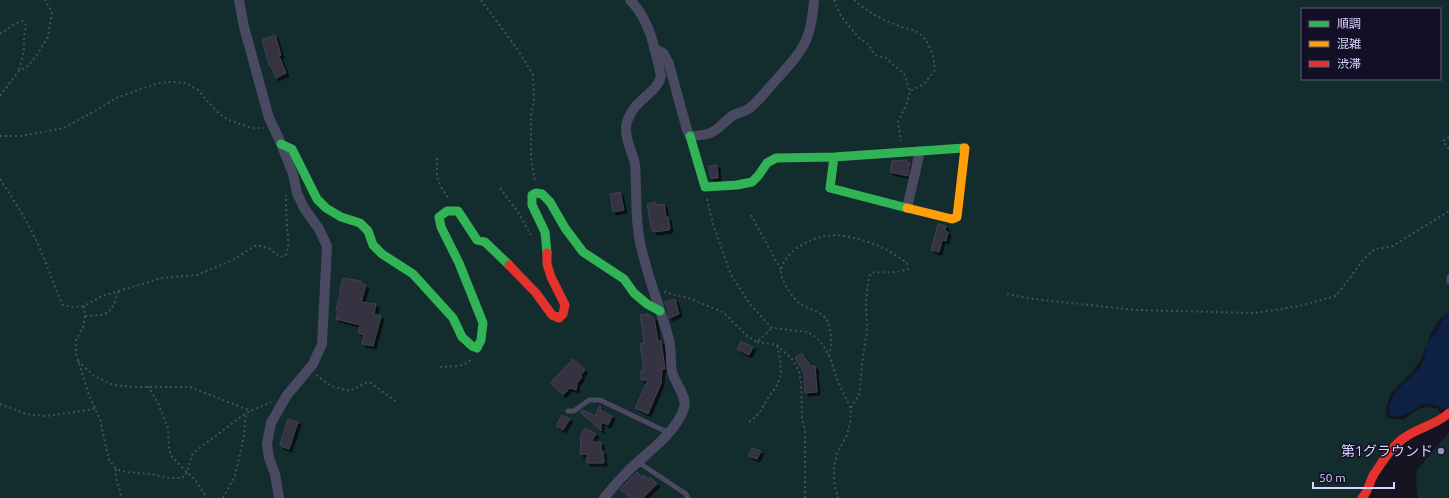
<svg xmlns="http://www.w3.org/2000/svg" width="1449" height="498" viewBox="0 0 1449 498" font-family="Ubuntu,'Noto Sans JP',sans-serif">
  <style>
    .green { fill: #132c2d; fill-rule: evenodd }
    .water { fill: #0d2144 }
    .building { fill: #343243; stroke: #433f54; filter: url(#shadow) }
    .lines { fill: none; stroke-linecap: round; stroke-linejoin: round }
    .path { stroke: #44505f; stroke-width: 2; stroke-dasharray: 2 3; stroke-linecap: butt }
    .lane { stroke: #4a4962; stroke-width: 5 }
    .street { stroke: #4a4962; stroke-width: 10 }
    .fast { stroke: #30b455; stroke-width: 9 }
    .slow { stroke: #ff9f0a; stroke-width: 9 }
    .jam { stroke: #e5322d; stroke-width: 9 }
    .poi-dot { fill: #9591b1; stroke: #130f26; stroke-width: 1.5 }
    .labels { text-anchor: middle; stroke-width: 3; stroke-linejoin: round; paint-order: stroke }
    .poi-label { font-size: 14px; fill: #d9d4ff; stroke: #130f26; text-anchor: end }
  </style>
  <defs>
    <filter id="shadow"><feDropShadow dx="3" dy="3" stdDeviation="0" flood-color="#0009"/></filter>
  </defs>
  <rect width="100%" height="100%" fill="#161421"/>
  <path class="green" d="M0,0H1449V312L1439,320L1429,337L1422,358L1412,372L1391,393L1386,408L1387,418L1403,420C1416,411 1421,404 1438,409L1441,414L1420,426L1357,498H0ZM1302,9H1440V79H1302Z
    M1449,432V498H1418L1416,481L1417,470Z"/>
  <path class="water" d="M1449,313V407L1447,409L1441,408L1432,404H1422L1412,411L1397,417L1389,415C1387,386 1416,381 1424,359C1426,354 1425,348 1427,343C1430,339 1434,336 1437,331C1441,325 1442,317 1449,313Z"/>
  <path class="building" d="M275,35L281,55L279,56L286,73L276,78L270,64L269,65L262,40Z
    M907,160V163H910L908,176L890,172L892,161Z
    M717,165L718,178H711L708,166Z
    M620,192L624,210L613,212L610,194Z
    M655,202L656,205L664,204L666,217H668L670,229L669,230L654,232V231H652L647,204Z
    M938,224L946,226L945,231L948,232L946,241L942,240L939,252L931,250Z
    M343,278L361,281L360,283L366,285L361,302L376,304L374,314L381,316L373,346L362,344L364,335L358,333L360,325L336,319L338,310H336L341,290L340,289Z
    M675,299L679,314L669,318L668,310L665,302Z
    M648,314L654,318L658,341H661L665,369H662L661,383L648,414L635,408L648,380H641V370H644L640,344L644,343L640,315Z
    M741,341L753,347L749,355L737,349Z
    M802,353L811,366H815L817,392L805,393L804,373L795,358Z
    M573,359L585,370L580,376L582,377L577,383L576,390L570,388L563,395L550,383Z
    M600,405L601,410L612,416L608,425L601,422V431L580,412L583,410L595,416Z
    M562,415L570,419L563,430L556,426Z
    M288,419L298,422L289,449L281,446L282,444H280Z
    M585,428L596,434L591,442H601V451H603L604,463H587V454H580L581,435Z
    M752,448L761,451L757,459L748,456Z
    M637,472L641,477L644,475L648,479L650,477L657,484L643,498H630L620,489Z"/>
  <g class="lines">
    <path class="path" d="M481,0L518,50L533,75L534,99L531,117V158L535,182
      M834,0L841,16L859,38L868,44L875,55L886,58L904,74L910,91L907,103L898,122L901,141
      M854,0C867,12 883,20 899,26C906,29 914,29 920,34C930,42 934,57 935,70L924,84L910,91
      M0,34L16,23L23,21L26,25L24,37V51L19,70
      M0,96L19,71L28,66L39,52L48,37L52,12L45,0
      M0,136H21L64,128L102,107L116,98L158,83L172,82L186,83L198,90L216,111L228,120L252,128H263
      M1449,137L1443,141L1449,149
      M437,158C436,178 437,182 449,199
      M0,179C15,202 30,225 41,251C49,269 54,287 63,305L72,307L84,306L102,296L162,278L197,275L231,261L255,246H261L270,249L280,257L285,256C291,245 287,236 287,224C286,215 286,205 286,195
      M500,188L518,212L531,235
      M707,199L713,224L731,275L750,304L772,328L808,332L818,339L824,347L831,360L836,377L845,397L851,408L850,423L847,435L837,453L834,468V482L838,498
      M751,215L781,270
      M664,292L688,298L723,312L747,336L757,342L772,328
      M1007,294L1033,299L1136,310L1255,313L1299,306L1336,296L1363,260L1375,249L1391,247L1449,211
      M84,306L85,316L83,327L76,340V354L89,395L100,420L109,460L116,469L126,472L150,474L169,478H182C191,470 188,463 193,453L246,413L271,402
      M85,316C110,315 110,315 119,291
      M757,342L777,345L791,358L799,371L801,383L802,418L805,431V498
      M829,356C832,345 832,331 827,320C822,311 807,309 799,303C792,297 779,278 781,269C783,260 793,250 800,246C817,236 830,233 850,237C871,241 890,250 907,263L908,269C896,274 884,271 871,273L868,282L866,302L867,332L863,356L859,395L851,408
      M78,361L94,376L113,385L135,387H190L251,411
      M440,367C449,366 464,368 471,359
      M316,375L331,386L350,391L365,383H371L398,403
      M148,386L158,403L168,428L169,449L171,456L196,481L207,498
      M0,404L26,414L46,416L95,409
      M749,422C762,412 760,411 768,398C771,393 775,389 777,385C784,371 780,359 777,345
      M116,469C114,479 121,488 121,498
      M223,498L235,476L244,436L246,413"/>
    <path class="lane" d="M1449,277V282
      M568,411H574L589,400H600L669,433
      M638,462L686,494L688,498"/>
    <path class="street" d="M239,0L244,27L269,118L279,139L293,174L297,193L304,208L319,229L327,246L322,344L313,364L287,395L271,423L269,433L267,444L269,458L275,474L279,498
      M654,48L663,53L669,64L687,130L690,136C717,135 713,131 732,116C738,112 746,112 751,107C760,99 768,89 776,80C803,50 811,42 814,0
      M907,208L920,151
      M604,498C612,488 621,478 630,469C648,452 676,433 684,408C688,398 675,383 672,372C670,360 672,347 668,336C659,303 645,271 639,237C635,213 637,189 635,165C633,152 625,141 626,127C630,100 657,95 661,76C655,49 650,20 630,0"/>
    <path class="fast" d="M690,136L705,187L737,185L752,182L758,176L767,163L776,158L834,157L964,148
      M281,144L292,149L317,199L326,208L341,217L360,223L368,231L373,245L382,254L413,274L453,318L462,337L472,346L477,348L481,340L483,323L459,263L441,227L439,217L447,211H458L477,240L485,242L509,265
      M834,157L830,188L907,208
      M547,253L545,232L532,205V195L536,193L542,194L550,202L565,228L583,252L624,279L634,293L647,304L660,311"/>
    <path class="slow" d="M907,208L952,219L957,217L965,148H964"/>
    <path class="jam" d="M509,265L536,293L552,315L559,318L563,314L565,305L551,277L547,264V253
      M1362,498C1369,491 1369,482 1374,474C1383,461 1393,444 1407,436C1421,427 1437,424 1449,413"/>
  </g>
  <circle class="poi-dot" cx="1441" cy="451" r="4"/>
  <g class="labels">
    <g class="poi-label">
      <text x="1433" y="456">第1グラウンド</text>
    </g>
  </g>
  <rect x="1301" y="8" width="140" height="72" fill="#130f26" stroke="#625e7d"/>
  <rect x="1309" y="21" width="20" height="6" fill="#30b455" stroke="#625e7d"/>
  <text x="1337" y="28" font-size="12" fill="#d9d4ff">順調</text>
  <rect x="1309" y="41" width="20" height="6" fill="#ff9f0a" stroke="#625e7d"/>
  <text x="1337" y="48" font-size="12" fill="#d9d4ff">混雑</text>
  <rect x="1309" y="61" width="20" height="6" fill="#e5322d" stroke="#625e7d"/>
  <text x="1337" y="68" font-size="12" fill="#d9d4ff">渋滞</text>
  <path d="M1313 482v6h81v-6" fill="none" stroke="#d9d4ff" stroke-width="2"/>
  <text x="1319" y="482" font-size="12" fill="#d9d4ff" stroke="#130f26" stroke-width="3" paint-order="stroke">50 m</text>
</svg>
